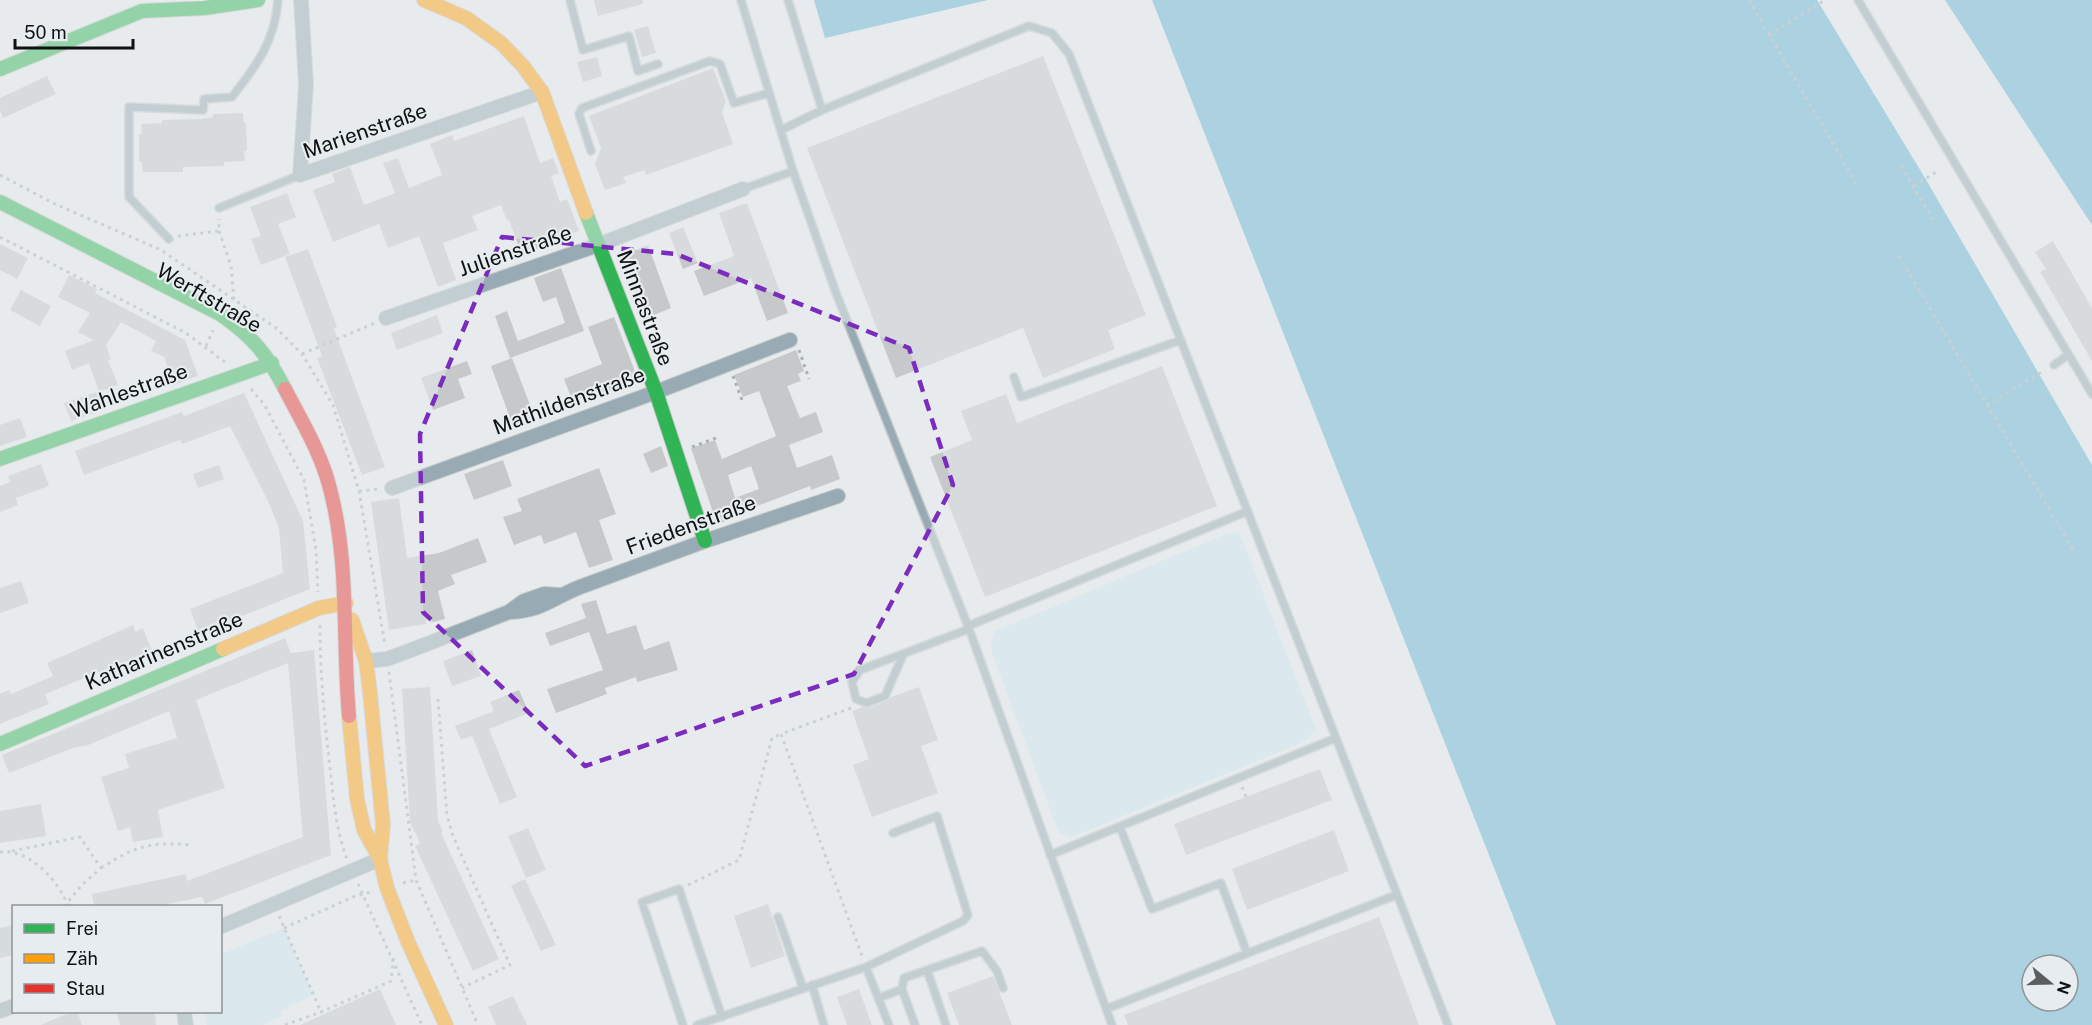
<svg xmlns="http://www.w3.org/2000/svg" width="2092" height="1025" viewBox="0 0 2092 1025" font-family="'Public Sans',sans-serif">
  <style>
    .green { fill: #cce6f2 }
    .water { fill: #64b2d2; fill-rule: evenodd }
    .building { fill: #c6c8ca; fill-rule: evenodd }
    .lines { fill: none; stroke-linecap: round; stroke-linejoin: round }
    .lane-casing { stroke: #c6c8c9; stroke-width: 10 }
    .street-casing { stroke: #c6c8c9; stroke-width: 16 }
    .fast-casing { stroke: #c6c8c9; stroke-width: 16 }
    .slow-casing { stroke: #c6c8c9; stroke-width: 16 }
    .jam-casing { stroke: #c6c8c9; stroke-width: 16 }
    .path { stroke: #a7b2b7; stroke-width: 3; stroke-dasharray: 3 4.5; stroke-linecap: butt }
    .lane { stroke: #98abb4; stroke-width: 7 }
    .street { stroke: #98abb4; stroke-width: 14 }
    .fast { stroke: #30b455; stroke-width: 14 }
    .slow { stroke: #ff9f0a; stroke-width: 14 }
    .jam { stroke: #e5322d; stroke-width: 14 }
    .marked { fill: none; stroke: #7b2cbf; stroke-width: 4.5; stroke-dasharray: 12 8; stroke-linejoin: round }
    .labels { text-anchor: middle; stroke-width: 4.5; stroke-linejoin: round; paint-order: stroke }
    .street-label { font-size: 21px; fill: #0f1112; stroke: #e6ecef }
  </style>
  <rect width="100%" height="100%" fill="#e8ebed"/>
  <path class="green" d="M1239,532L1316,729L1306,741L1072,837L1059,833L992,653L991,643L995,631L1226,534Z
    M284,928L313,995L280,1011L282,1016L263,1025H207L205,1012H220L221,954Z"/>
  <path class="water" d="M814,0H988L825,38Z
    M1152,0H1817L1925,178L2092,465V1025H1556ZM2032,965H2068V1001H2032Z
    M1945,0H2092V225Z"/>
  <path class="building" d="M594,0H643V4L598,16Z
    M648,26L656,53L642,57L634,30Z
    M1043,56L1146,315L1108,330L1115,349L1043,378L1023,328L896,378L807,148Z
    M597,57L602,76L583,82L577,62Z
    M713,68L726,101L722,112L733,144L646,175L644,170L623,177L626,183L605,190L595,164L601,148L589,116Z
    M47,76L56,94L3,118L0,110V98Z
    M243,113L244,123H246L247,151H244L245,161L224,162V166L183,167V172H143L142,162H139V134H142L141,124L162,123V120L202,119L213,117V114Z
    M524,116L540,163L553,158L559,173L551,176L560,202L567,199L579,231L566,235L567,238L522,255L509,220L507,221L501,205L472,216L478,230L443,243L456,280L438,287L419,236L388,248L379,224L333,242L313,190L335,182L332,174L350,167L364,205L395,193L383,163L398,158L409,188L442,175L430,144L452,135L454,141Z
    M287,193L296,217L278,224L290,254L261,265L251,239L261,236L250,207Z
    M747,203L788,313L767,321L751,278L704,296L694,271L734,256L719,213Z
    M683,227L698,263L683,269L669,233Z
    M2053,241L2092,308V361L2040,272L2046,269L2035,252Z
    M0,244L28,258L17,279L0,270Z
    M648,245L671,308L644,319L634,292L641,289L627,253Z
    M308,249L337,327L334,329L385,467L362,475L317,358L322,356L285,257Z
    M561,268L584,331L510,358L495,316L507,311L518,341L565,323L556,297L543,302L534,278Z
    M69,275L97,289L95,293L185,340L198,376L174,385L164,357L151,351L156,341L121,322L106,345L111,359L108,360L118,385L99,392L89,363L72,370L65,351L94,340L78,332L90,313L58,297Z
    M21,290L51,306L40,326L10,310Z
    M437,315L443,333L397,350L391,333Z
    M614,317L636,374L632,382L591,399L590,396L573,402L564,379L602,364L588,327Z
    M796,350L804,371L798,374L801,381L787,386L800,418L816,412L823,432L789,445L797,468L832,455L840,479L811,490L810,486L744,511L745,514L721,523L716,521L691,448L715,440L722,459L776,436L759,391L743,397L734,375ZM751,466L759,489L735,498L728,475Z
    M512,358L535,418L513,426L491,366Z
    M467,361L472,374L458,379L465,398L433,410L421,378Z
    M1162,366L1217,506L985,597L930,457L972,440L961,411L1006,394L1017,423Z
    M99,391L106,409L71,421L64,403Z
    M244,393L303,521L310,589L199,633L190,609L283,573L279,528L268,501L230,426L182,444L180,440L84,475L75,451L182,412L184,416Z
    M20,418L27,437L0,446V425Z
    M661,446L668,466L651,473L643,454Z
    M503,460L512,486L474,500L464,474Z
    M41,464L49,486L16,498L18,505L0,512V486L10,482L8,476Z
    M219,465L224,479L198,488L193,474Z
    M599,468L616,514L599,520L613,560L589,568L576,532L544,544L541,535L514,545L503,517L522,511L517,499Z
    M399,498L407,558L439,553L478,538L487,562L451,575L455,584L438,591L445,619L430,623L427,614L426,624L389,630L371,502Z
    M21,581L29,603L0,613V588Z
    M596,600L607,634L636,625L644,650L669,641L678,670L637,682L636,677L605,688L607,694L556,713L547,689L603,670L589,632L550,646L545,633L586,618L581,604Z
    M133,625L135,632L143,628L152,651L45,694L49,704L0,724V694L9,690L11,694L53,676L47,663Z
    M285,638L291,653L314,650L331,855L205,904L202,897L158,906H94L92,894L186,874L187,881L303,837L288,663L196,700L225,788L158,810L163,837L133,842L130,827L118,831L101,777L129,768L125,754L177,738L169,711L86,746L76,747L9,773L2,755Z
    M472,650L481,676L452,686L443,661Z
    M430,687L438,820L443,832L441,833L499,959L473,971L415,846L420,843L410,822L402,689Z
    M919,687L938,740L921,746L938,793L872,817L853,765L869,759L852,711L863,707L869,708L887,701L891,697Z
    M519,690L529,713L489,729L517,797L500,804L472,736L461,740L455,726L494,711L490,702Z
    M1320,769L1332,800L1186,855L1174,824Z
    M41,804L46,836L0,843V811Z
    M528,828L546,870L526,878L508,836Z
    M1334,830L1349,871L1247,910L1232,869Z
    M525,879L556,945L541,951L511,886Z
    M768,904L785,956L751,968L734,916Z
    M1379,917L1419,1025H1128L1124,1015Z
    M14,925V955L0,958V928Z
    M993,976L1012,1025H959L947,993Z
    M380,989L396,1025H300L353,1001Z
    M859,989L872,1025H847L837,997Z
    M513,996L527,1025H496L488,1007Z
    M73,1011H77L82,1025H41Z
    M116,1011H155L156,1025H120Z"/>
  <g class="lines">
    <defs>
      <path id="lane" d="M570,0L583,50L629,36L638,71L658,64
        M741,0L793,171L836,293L968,626L1112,1025
        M788,0L822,110
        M1858,0L2092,394
        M781,130L822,110L1029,26L1052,33L1069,54L1448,1025
        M591,151L579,114L582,108L710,61L720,64L734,103L769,93
        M743,189L793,171
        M219,208L300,175
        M169,239L129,197V107L203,110L204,99L232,97C257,65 275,41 278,0
        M2054,365L2068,355
        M1014,377L1021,397L1181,340
        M968,626L1248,511
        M903,655L885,696L867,703L856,699L852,682L860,670L969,629
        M1120,827L1152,909L1221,883L1247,953
        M1050,855L1336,738
        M778,917L803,988
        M812,985L824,1025
        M902,989L915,1025
        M879,998L902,989L904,978L927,970
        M1106,1009L1396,895
        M683,1025L642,902L679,889L722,1017
        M697,1025L866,967
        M889,1025L866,967L963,921L968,915L937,816L893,833
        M946,1025L927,970L982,951L997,971L1003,988"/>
      <path id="street" d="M301,0L306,85L300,175L542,92
        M386,318L598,245L743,189
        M392,488L656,392L790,340
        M509,612C542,611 552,598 580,587L705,541L838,496
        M366,661L387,659L427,644L509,612L524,601L544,594L559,595
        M220,927L380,859
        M0,1011L14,1006
        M184,1012L186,1025"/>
      <path id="fast" d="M0,69L142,11L205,8L258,0
        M0,202L220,314C253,337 267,354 285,389
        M586,213L656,392L705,541
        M0,459L272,363
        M0,744L223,649"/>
      <path id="slow" d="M424,0L466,18L501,43L523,66L542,92L586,213
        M352,620L366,661L370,693L383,825L380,859
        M223,649L319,608L346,603
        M349,716L357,799L364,830L380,859L387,888L408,942L446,1025"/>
      <path id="jam" d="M285,389C301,420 320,451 329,485C350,561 342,639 349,716"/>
    </defs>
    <use href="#lane" class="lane-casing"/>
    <use href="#street" class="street-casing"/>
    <use href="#fast" class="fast-casing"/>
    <use href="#slow" class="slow-casing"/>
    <use href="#jam" class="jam-casing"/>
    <path class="path" d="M1749,0L1856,183
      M1769,35L1825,0
      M1901,166L1935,223
      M0,175L55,204L161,250L276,328L302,354L333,405L359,491L385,645
      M1914,186L1938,171
      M219,231L231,266L234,299
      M178,236L219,231V219
      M0,237L186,333L226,363
      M1899,256L2075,553
      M206,346L213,330
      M799,350L809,379
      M302,354L375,323
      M733,376L742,400
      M251,389L264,404L304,480L316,550L318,592
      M1987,405L2045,370
      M692,447L716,438
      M359,491L378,489
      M320,625C320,670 324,715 329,759C333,793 335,828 347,859
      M389,672L416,880L478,1025
      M438,699L447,816L453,836L510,965L462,988
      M851,708L781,734L862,956
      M1242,787L1246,797
      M12,851L80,837L101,868L82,885L67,903
      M0,852C29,848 59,881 68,906
      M101,868C134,847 149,841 190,845
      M403,883L416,880
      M358,884L422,1025
      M688,885L739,860L772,738L781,734
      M279,916L321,1012
      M284,928L353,897L371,892
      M285,1025L321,1012L391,981L394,954"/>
    <use href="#lane" class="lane"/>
    <use href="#street" class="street"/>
    <use href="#fast" class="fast"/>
    <use href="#slow" class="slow"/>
    <use href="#jam" class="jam"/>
  </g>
  <path d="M0 0H2092V1025H0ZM502,237L676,254L909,348L953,485L854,674L585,766L423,612L420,434Z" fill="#e8ebed" fill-opacity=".55" fill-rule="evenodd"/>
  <path class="marked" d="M502,237L676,254L909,348L953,485L854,674L585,766L423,612L420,434Z"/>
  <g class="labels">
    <g class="street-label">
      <text transform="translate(365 131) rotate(-19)" y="7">Marienstraße</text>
      <text transform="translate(515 251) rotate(-19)" y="7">Julienstraße</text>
      <text transform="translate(209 298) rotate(30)" y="7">Werftstraße</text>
      <text transform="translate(645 308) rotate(69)" y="7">Minnastraße</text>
      <text transform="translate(129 391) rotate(-20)" y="7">Wahlestraße</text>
      <text transform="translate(569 401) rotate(-20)" y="7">Mathildenstraße</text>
      <text transform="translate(691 525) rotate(-20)" y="7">Friedenstraße</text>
      <text transform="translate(164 651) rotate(-23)" y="7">Katharinenstraße</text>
    </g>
  </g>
  <rect x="12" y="905" width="210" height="108" fill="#e6ecef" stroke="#909497" stroke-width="1.5"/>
  <rect x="24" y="924" width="30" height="9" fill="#30b455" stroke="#909497" stroke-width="1.5"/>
  <text x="66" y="935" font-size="18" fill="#0f1112">Frei</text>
  <rect x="24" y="954" width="30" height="9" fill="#ff9f0a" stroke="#909497" stroke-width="1.5"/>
  <text x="66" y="965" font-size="18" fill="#0f1112">Zäh</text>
  <rect x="24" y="984" width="30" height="9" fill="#e5322d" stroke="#909497" stroke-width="1.5"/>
  <text x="66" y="995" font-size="18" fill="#0f1112">Stau</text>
  <g transform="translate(2050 983) rotate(109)"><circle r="28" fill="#e6ecef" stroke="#909497" stroke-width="1.5"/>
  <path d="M0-4.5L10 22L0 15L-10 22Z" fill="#5b5d5f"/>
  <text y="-9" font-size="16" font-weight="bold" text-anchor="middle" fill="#0f1112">N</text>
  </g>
  <path d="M15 39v9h118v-9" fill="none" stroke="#0f1112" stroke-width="3"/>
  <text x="24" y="39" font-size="18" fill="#0f1112" stroke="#e6ecef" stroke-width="4.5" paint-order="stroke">50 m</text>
</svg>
